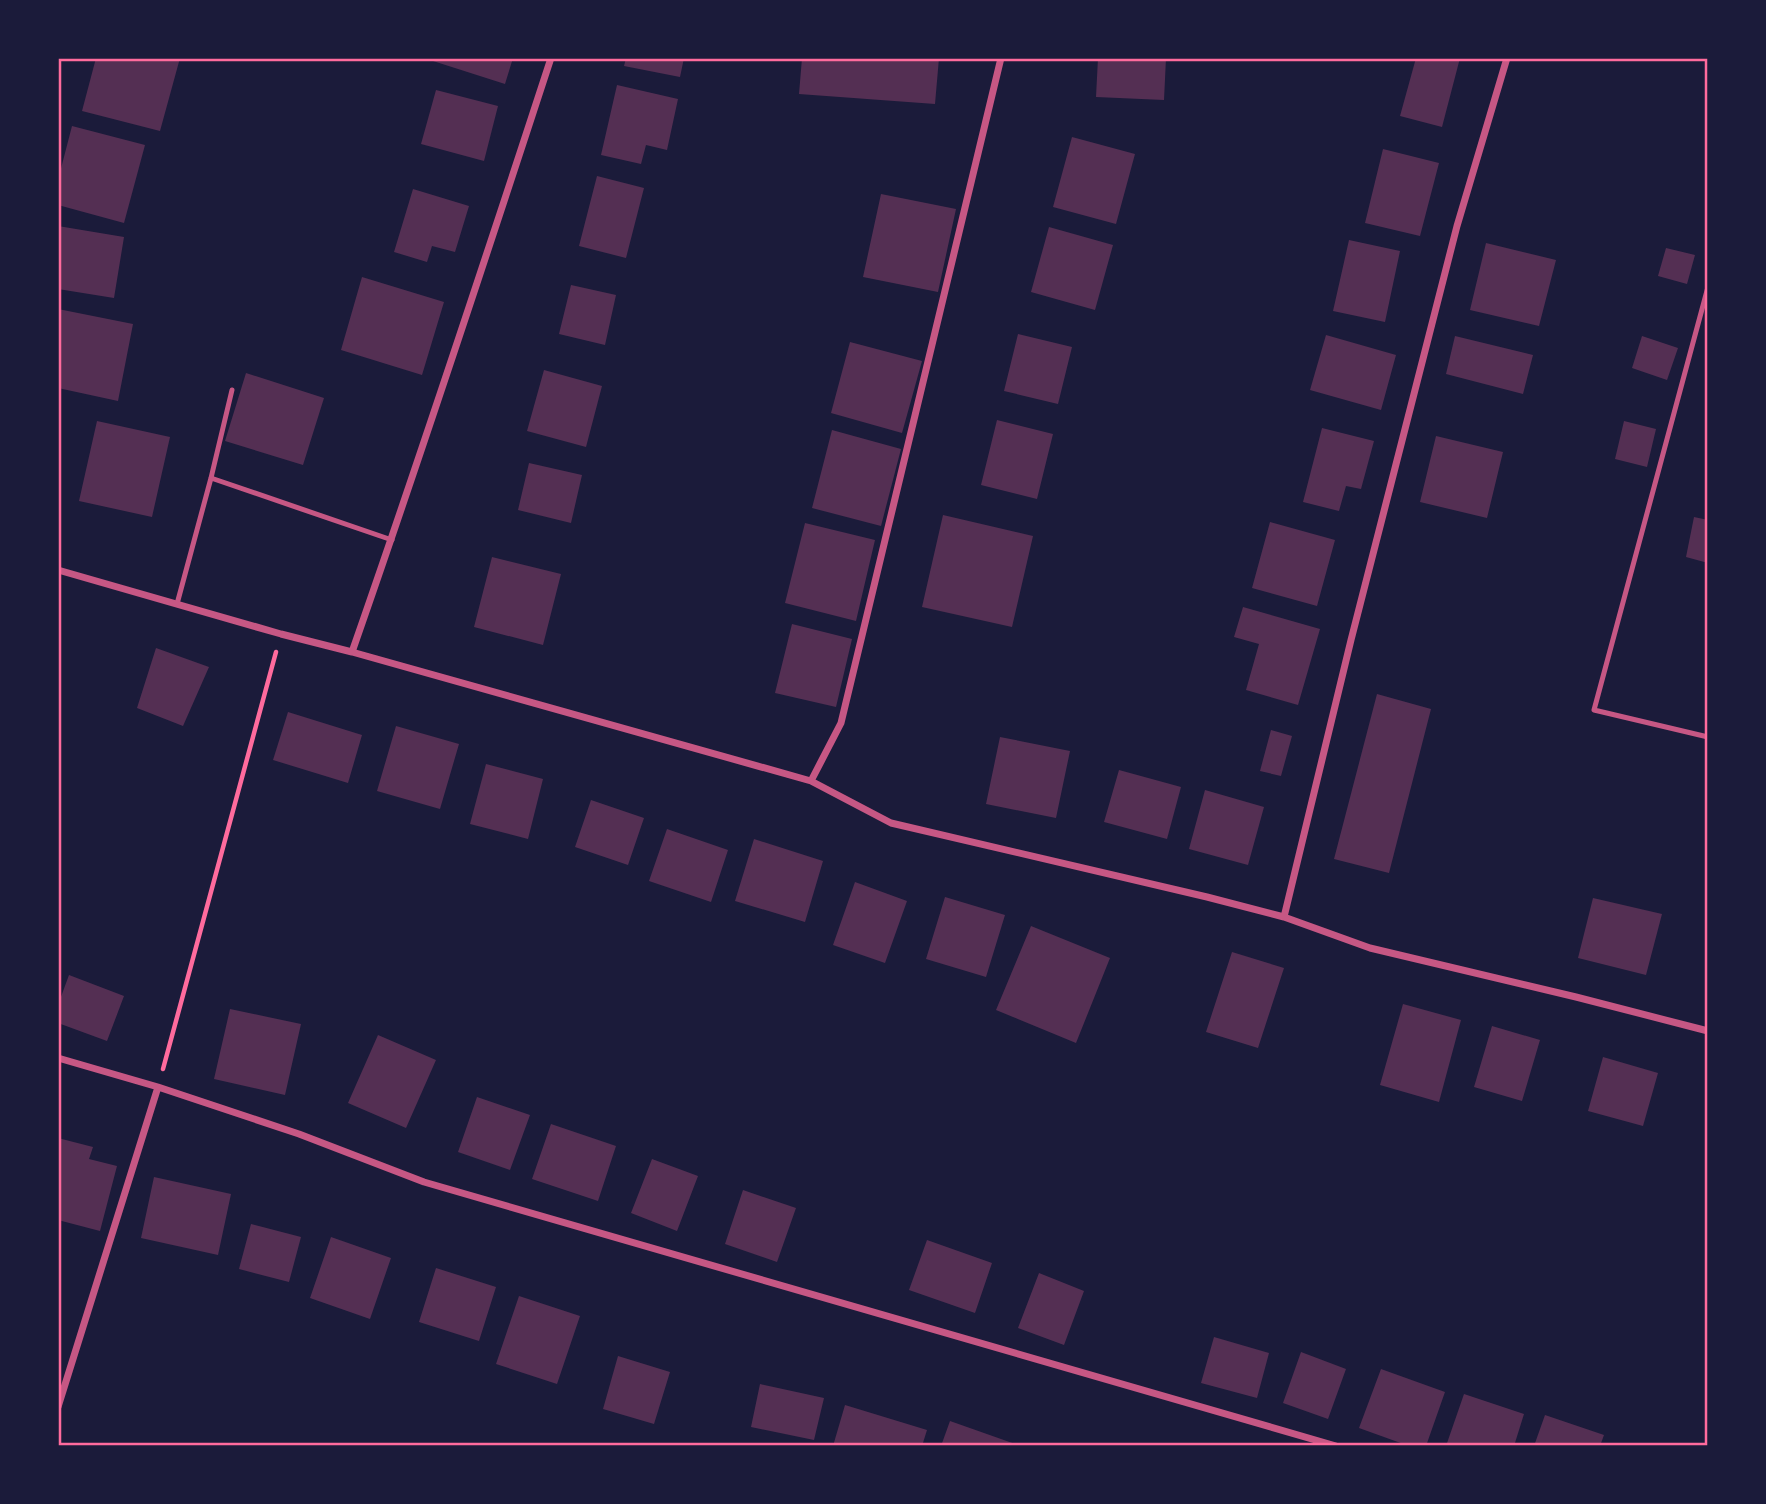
<svg xmlns="http://www.w3.org/2000/svg" width="1766" height="1504" viewBox="0 0 1766 1504" font-family="'DM Sans',sans-serif">
  <style>
    .building { fill: #542f53 }
    .lines { fill: none; stroke-linecap: round; stroke-linejoin: round }
    .path { stroke: #ff6b9d; stroke-width: 4.5 }
    .service { stroke: #c65784; stroke-width: 5 }
    .minor { stroke: #c65784; stroke-width: 7 }
    .neatline { fill: none; stroke: #ff6b9d; stroke-width: 2.5 }
  </style>
  <rect width="100%" height="100%" fill="#1b1b3a"/>
  <path class="building" d="M96,58H180L160,131L82,111Z
    M434,58H513L505,84L433,61Z
    M626,58H684L680,77L624,66Z
    M802,58H939L935,104L799,94Z
    M1098,58H1166L1164,100L1096,97Z
    M1416,58H1460L1442,127L1400,116Z
    M617,85L678,99L667,150L646,145L641,164L601,155Z
    M436,90L498,106L484,161L421,144Z
    M72,126L145,145L124,223L58,205V180Z
    M1072,137L1135,154L1116,224L1053,207Z
    M1383,149L1439,163L1420,236L1365,223Z
    M597,176L644,188L626,258L579,246Z
    M413,189L469,206L455,252L432,246L427,262L394,252Z
    M881,194L956,209L938,292L863,277Z
    M58,226L124,237L114,298L58,289Z
    M1049,227L1113,245L1095,310L1031,292Z
    M1349,240L1400,251L1385,322L1333,311Z
    M1486,243L1556,260L1539,326L1470,310Z
    M1666,248L1695,255L1687,284L1658,276Z
    M362,277L444,302L422,375L341,350Z
    M571,285L616,295L605,345L559,334Z
    M58,309L133,324L118,401L58,388Z
    M1018,334L1072,347L1058,404L1004,391Z
    M1326,335L1396,355L1381,410L1310,390Z
    M1455,336L1533,355L1523,394L1446,374Z
    M1642,336L1678,348L1667,380L1632,368Z
    M850,342L922,361L902,433L831,413Z
    M544,370L602,386L586,447L527,431Z
    M246,373L324,398L303,465L225,441Z
    M997,420L1053,434L1037,499L981,485Z
    M97,421L170,437L152,517L79,501Z
    M1624,421L1656,429L1647,467L1615,459Z
    M1322,428L1374,441L1361,489L1346,486L1339,511L1303,502Z
    M832,430L901,449L881,526L812,508Z
    M1436,436L1503,452L1487,518L1420,502Z
    M529,463L582,475L571,523L518,510Z
    M943,515L1033,536L1012,627L922,607Z
    M1694,517L1708,520V563L1686,557Z
    M1270,522L1335,540L1317,606L1252,588Z
    M805,523L875,540L856,621L785,603Z
    M492,557L561,574L543,645L474,627Z
    M1243,607L1320,629L1298,705L1246,690L1259,644L1234,637Z
    M792,624L852,639L836,707L775,693Z
    M156,648L209,667L183,726L137,708Z
    M1377,694L1431,709L1389,873L1334,859Z
    M288,712L362,735L348,783L273,760Z
    M396,726L459,744L440,809L377,791Z
    M1271,730L1292,736L1281,776L1260,771Z
    M1000,737L1070,751L1056,818L986,804Z
    M486,764L543,779L528,839L470,824Z
    M1119,770L1181,787L1167,839L1104,822Z
    M1205,790L1264,807L1248,865L1189,849Z
    M591,800L644,818L628,865L575,847Z
    M667,829L728,850L711,902L649,881Z
    M754,839L823,861L805,922L735,901Z
    M855,882L907,901L885,963L833,945Z
    M945,897L1005,915L986,977L926,959Z
    M1593,898L1662,914L1646,975L1578,958Z
    M1031,926L1110,958L1076,1043L996,1010Z
    M1232,952L1284,968L1258,1048L1206,1032Z
    M69,975L124,996L107,1041L58,1023V1005Z
    M1403,1004L1461,1020L1439,1102L1380,1085Z
    M230,1009L301,1024L285,1095L214,1079Z
    M1492,1026L1540,1040L1522,1101L1474,1087Z
    M378,1035L436,1060L406,1128L348,1103Z
    M1603,1057L1658,1073L1643,1126L1588,1111Z
    M477,1097L530,1115L510,1170L458,1152Z
    M551,1124L616,1146L598,1201L532,1179Z
    M58,1138L93,1147L89,1159L117,1166L100,1231L58,1220Z
    M652,1159L698,1176L677,1231L631,1213Z
    M154,1177L231,1194L218,1255L141,1238Z
    M743,1190L796,1208L777,1262L725,1244Z
    M251,1224L301,1237L289,1282L239,1269Z
    M331,1237L391,1258L370,1319L310,1298Z
    M927,1240L992,1263L975,1313L909,1290Z
    M436,1268L496,1287L479,1341L419,1322Z
    M1039,1273L1084,1291L1064,1345L1018,1328Z
    M519,1296L580,1316L557,1384L496,1364Z
    M1214,1337L1269,1353L1257,1398L1201,1383Z
    M1301,1352L1346,1369L1328,1419L1283,1403Z
    M618,1356L670,1372L654,1424L603,1409Z
    M1381,1369L1445,1392L1426,1446H1409L1359,1428Z
    M760,1384L824,1398L814,1440L751,1427Z
    M1464,1394L1524,1414L1514,1446H1446Z
    M845,1405L927,1430L922,1446H833Z
    M1545,1415L1604,1435L1600,1446H1534Z
    M950,1421L1021,1446H941Z"/>
  <g class="lines">
    <path class="path" d="M163,1069L276,652"/>
    <path class="service" d="M1708,287L1594,710L1708,737
      M211,478L392,540
      M177,604L211,478L232,390"/>
    <path class="minor" d="M58,570L281,634L352,652L811,781L891,823L1207,897L1284,917L1370,948L1576,997L1708,1031
      M352,652C421,455 486,257 551,58
      M811,781L841,723L1001,58
      M1284,917L1351,640L1457,226L1507,58
      M58,1058L158,1087L299,1134L424,1182L1336,1446
      M58,1407L158,1087"/>
  </g>
  <rect width="1766" height="1504" fill="none" stroke="#1b1b3a" stroke-width="119"/>
  <rect x="60" y="60" width="1646" height="1384" class="neatline"/>
</svg>
